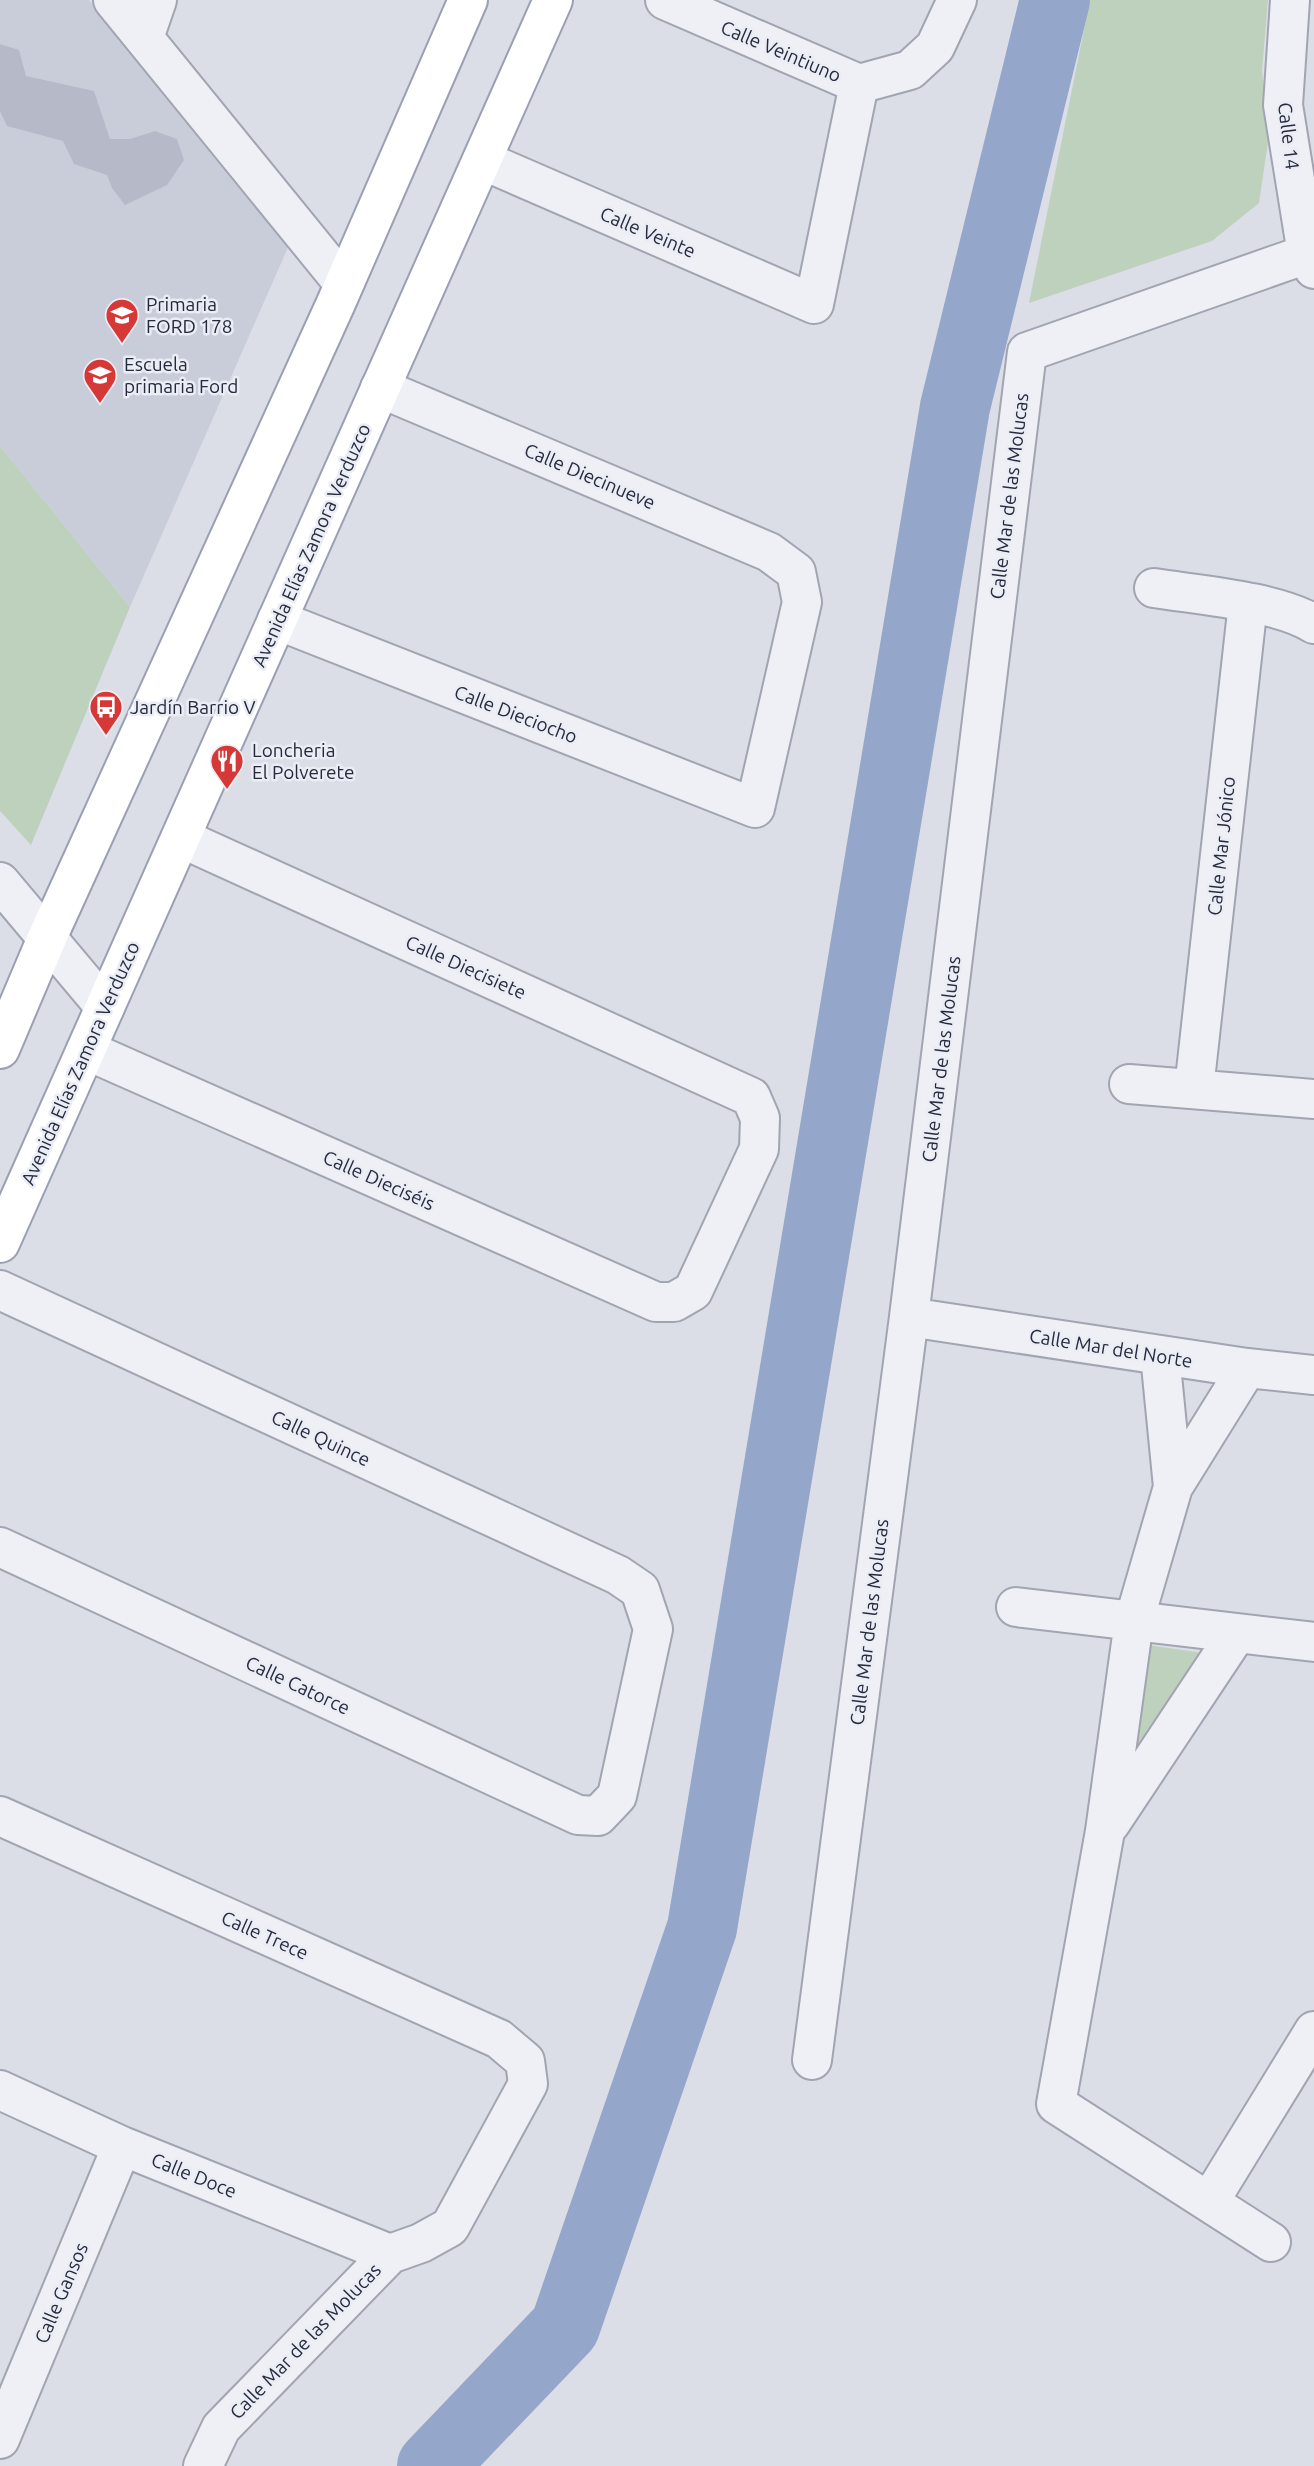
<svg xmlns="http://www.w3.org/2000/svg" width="1314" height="2466" viewBox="0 0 1314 2466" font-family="Ubuntu,sans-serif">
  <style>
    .built { fill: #c9cdd9 }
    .green { fill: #bed1bc }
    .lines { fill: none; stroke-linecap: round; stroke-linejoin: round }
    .river { stroke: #94a6ca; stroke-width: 70 }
    .building { fill: #b6b9c7 }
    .minor-casing { stroke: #a1a4b1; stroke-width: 42 }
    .major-casing { stroke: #9aa0b3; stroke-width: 42 }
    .minor { stroke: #eef0f5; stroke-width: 38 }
    .major { stroke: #fff; stroke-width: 38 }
    .labels { text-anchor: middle; stroke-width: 5; stroke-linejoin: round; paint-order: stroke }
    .street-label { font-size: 19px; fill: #252a3e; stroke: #ebedf5 }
    .poi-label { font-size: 19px; fill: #252a3e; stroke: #ebedf5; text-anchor: start }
  </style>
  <rect width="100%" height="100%" fill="#dcdee7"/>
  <path class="built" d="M0,0H89L289,245L130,607L0,446Z"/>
  <path class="green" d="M1090,0H1268L1262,71L1269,135L1259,203L1212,241L1029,303Z
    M0,446L130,607L31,845L0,811Z
    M1141,1644L1203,1653L1136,1764L1125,1760Z"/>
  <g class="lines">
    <path class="river" d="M432,2466L565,2327L702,1928L955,407L1055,0"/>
  </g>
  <path class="building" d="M0,44L19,50L26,76L94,91L110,139H130L155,131L177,139L184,160L167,185L125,205L112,188L107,175L74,164L63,141L7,126L0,111Z"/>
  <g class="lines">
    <defs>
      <path id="minor" d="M113,0L344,284
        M665,0L859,84
        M1290,0L1283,105L1307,254L1314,269
        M144,38L157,0
        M482,160L814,304L859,84L910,70L935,47L957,0
        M1154,588C1198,595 1277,601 1314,624
        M277,620L755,808L802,602L796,572L769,552L380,388
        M0,882L105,1007
        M86,1050L656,1302H674L693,1291L759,1149L760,1118L751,1097L181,838
        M1129,1084L1314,1099
        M1194,1089L1248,603
        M0,1290L618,1575L640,1590L653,1629L617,1796L598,1816L578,1815L0,1547
        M909,1317L1247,1368L1314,1375
        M1160,1355L1173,1487
        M1247,1368L1173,1487L1134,1621L1105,1831L1056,2104L1271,2242
        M1016,1607L1314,1642
        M0,1816L499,2039L525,2061L528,2084L450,2227L421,2243L390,2254L221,2428L203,2466
        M1110,1824L1237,1633
        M812,2060L909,1317L1027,352L1307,254
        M0,2090L122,2146L390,2254
        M1209,2202L1314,2031
        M0,2439L122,2146"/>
      <path id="major" d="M0,1049L47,938L336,303L468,0
        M0,1243L553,0"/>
    </defs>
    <use href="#minor" class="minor-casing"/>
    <use href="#major" class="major-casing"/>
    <use href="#minor" class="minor"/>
    <use href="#major" class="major"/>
  </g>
  <defs>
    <symbol id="school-pin" viewBox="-11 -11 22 30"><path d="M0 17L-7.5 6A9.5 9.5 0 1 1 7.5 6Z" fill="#d63737" stroke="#ebedf5"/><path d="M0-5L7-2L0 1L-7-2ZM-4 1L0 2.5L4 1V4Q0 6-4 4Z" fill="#fff"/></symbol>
    <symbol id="bus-pin" viewBox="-11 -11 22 30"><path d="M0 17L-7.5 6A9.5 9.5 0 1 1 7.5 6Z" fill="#d63737" stroke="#ebedf5"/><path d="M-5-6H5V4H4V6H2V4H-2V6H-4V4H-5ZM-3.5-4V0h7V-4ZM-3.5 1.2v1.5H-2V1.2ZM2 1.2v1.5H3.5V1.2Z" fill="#fff"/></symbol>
    <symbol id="restaurant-pin" viewBox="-11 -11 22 30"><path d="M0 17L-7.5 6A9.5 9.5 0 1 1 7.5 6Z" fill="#d63737" stroke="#ebedf5"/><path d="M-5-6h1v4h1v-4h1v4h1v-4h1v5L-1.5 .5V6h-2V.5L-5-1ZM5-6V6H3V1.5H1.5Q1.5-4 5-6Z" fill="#fff"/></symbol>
  </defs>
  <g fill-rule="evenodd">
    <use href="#school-pin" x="103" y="296" width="38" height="52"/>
    <use href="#school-pin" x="81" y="356" width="38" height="52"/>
    <use href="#bus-pin" x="87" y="688" width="38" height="52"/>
    <use href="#restaurant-pin" x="208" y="742" width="38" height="52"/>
  </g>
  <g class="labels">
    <g class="street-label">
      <text transform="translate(781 51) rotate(23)" y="7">Calle Veintiuno</text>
      <text transform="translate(1289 136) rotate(83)" y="7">Calle 14</text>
      <text transform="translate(648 232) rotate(23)" y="7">Calle Veinte</text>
      <text transform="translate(590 476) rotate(23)" y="7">Calle Diecinueve</text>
      <text transform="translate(1009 496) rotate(-83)" y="7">Calle Mar de las Molucas</text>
      <text transform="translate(311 545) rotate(-66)" y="7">Avenida Elías Zamora Verduzco</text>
      <text transform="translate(516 714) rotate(21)" y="7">Calle Dieciocho</text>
      <text transform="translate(1221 846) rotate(-84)" y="7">Calle Mar Jónico</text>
      <text transform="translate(466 967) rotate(24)" y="7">Calle Diecisiete</text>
      <text transform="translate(941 1059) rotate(-83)" y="7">Calle Mar de las Molucas</text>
      <text transform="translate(80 1063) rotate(-66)" y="7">Avenida Elías Zamora Verduzco</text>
      <text transform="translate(379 1180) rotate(24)" y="7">Calle Dieciséis</text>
      <text transform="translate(1111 1348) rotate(9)" y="7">Calle Mar del Norte</text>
      <text transform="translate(321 1438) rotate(25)" y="7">Calle Quince</text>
      <text transform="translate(869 1622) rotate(-83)" y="7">Calle Mar de las Molucas</text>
      <text transform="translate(298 1685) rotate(25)" y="7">Calle Catorce</text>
      <text transform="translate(265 1935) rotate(24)" y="7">Calle Trece</text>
      <text transform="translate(194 2175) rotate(22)" y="7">Calle Doce</text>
      <text transform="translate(61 2293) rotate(-67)" y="7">Calle Gansos</text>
      <text transform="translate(305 2341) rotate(-46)" y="7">Calle Mar de las Molucas</text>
    </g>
    <g class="poi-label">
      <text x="146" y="311">Primaria<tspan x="146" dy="22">FORD 178</tspan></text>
      <text x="124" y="371">Escuela<tspan x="124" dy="22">primaria Ford</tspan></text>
      <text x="130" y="714">Jardín Barrio V</text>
      <text x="252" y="757">Loncheria<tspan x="252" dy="22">El Polverete</tspan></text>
    </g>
  </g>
</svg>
